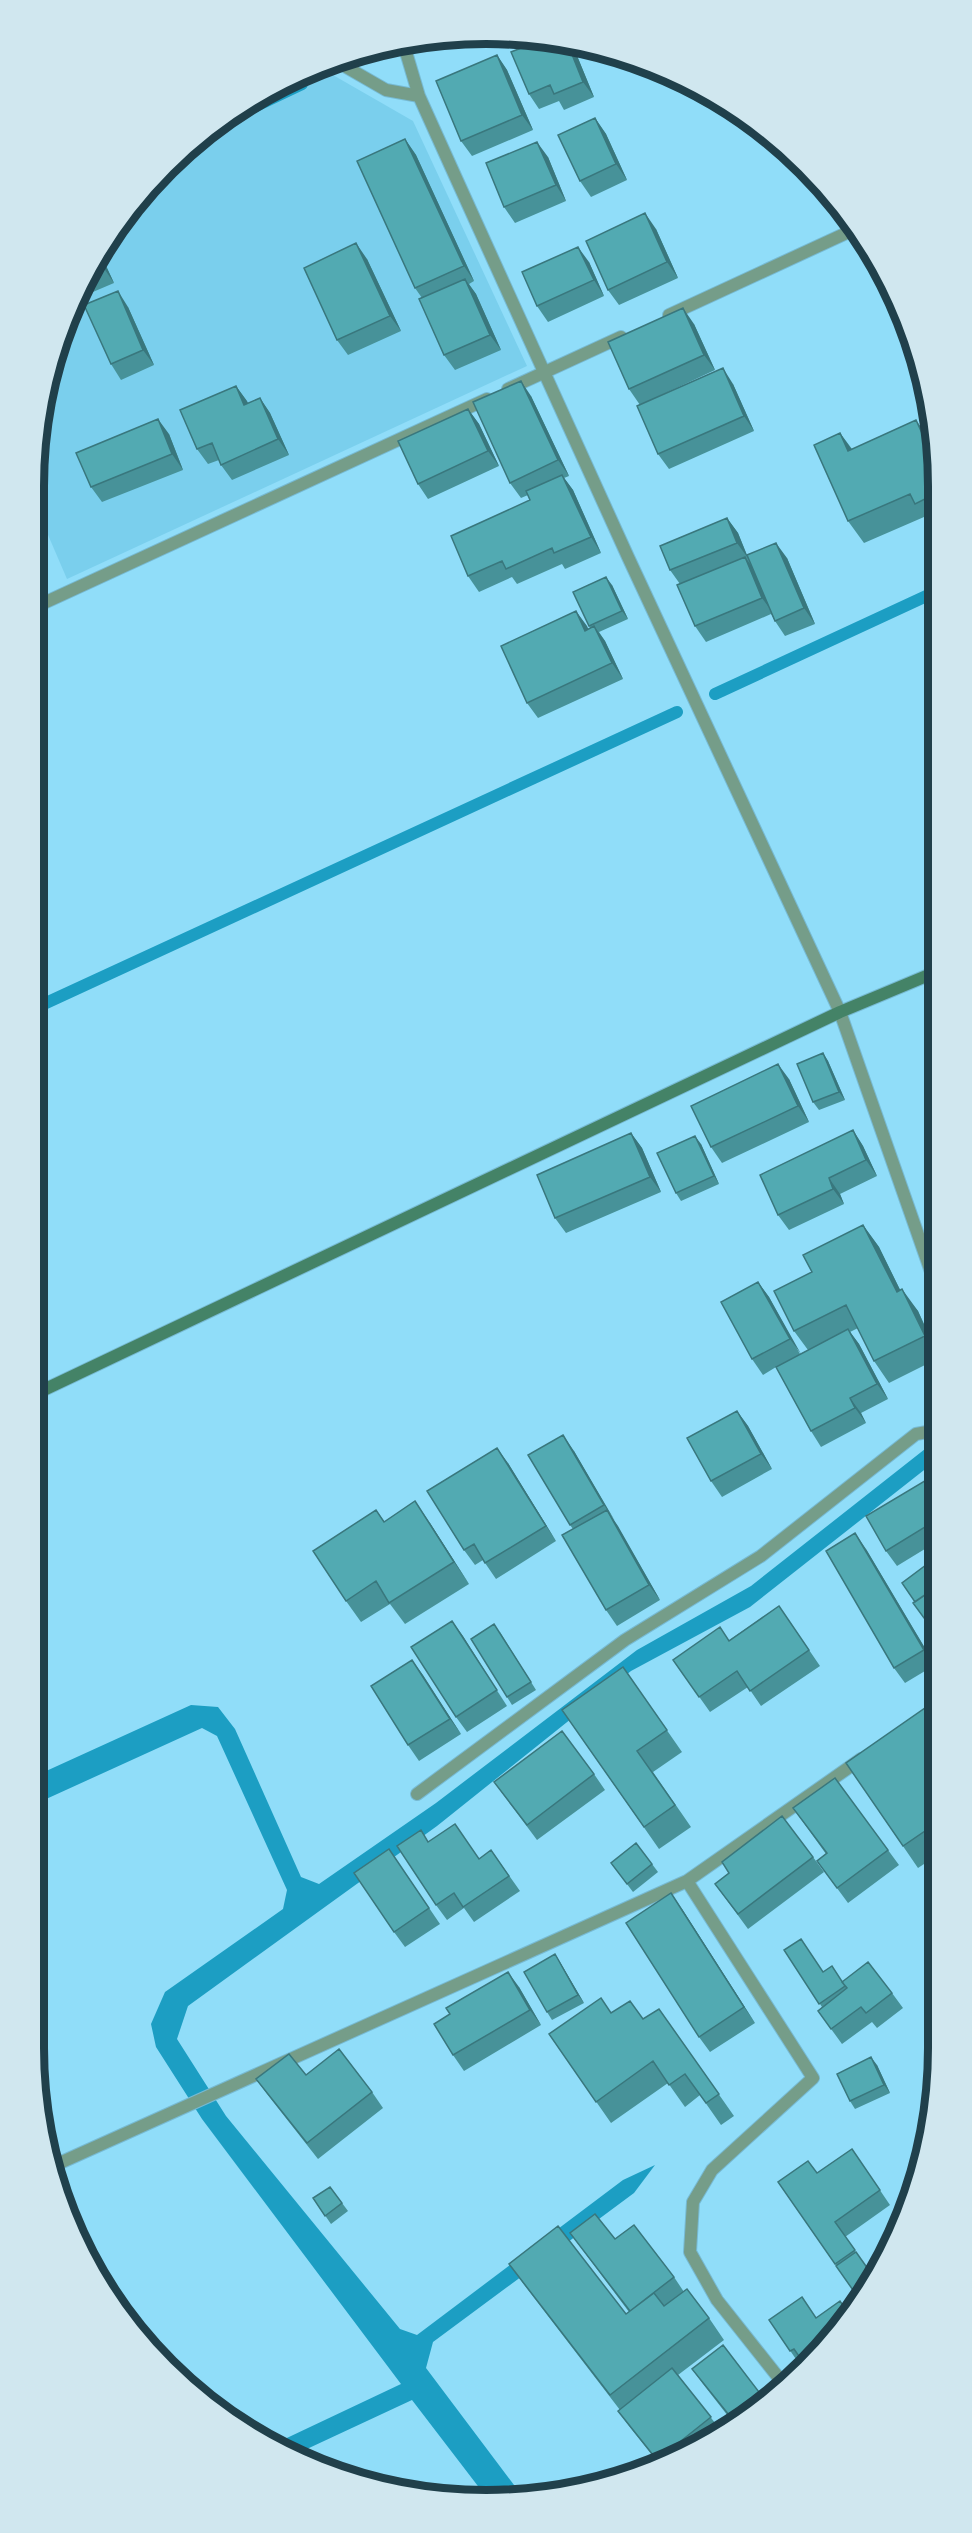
<svg xmlns="http://www.w3.org/2000/svg" width="972" height="2533" viewBox="0 0 972 2533" font-family="'Exo 2',sans-serif">
  <style>
    .built { fill: #7acfed }
    .water { fill: #1c9ec3 }
    .lines { fill: none; stroke-linecap: round; stroke-linejoin: round }
    .stream { stroke: #1c9ec3; stroke-width: 12 }
    .lane-casing { stroke: #77bad3; stroke-width: 14 }
    .street-casing { stroke: #77bad3; stroke-width: 14 }
    .secondary-casing { stroke: #77bad3; stroke-width: 14 }
    .lane { stroke: #759d89; stroke-width: 12 }
    .street { stroke: #759d89; stroke-width: 12 }
    .secondary { stroke: #448367; stroke-width: 12 }
    .wall { fill: #479299 }
    .shaded-wall { fill: #39777d }
    .building { fill: #52aab2; stroke: #39777d; stroke-width: 1.5 }
    .rim { fill: none; stroke: #20404b; stroke-width: 8 }
  </style>
  <rect width="100%" height="100%" fill="#90ddf9"/>
  <path class="built" d="M319,67L413,121L527,366L67,579L33,500V486L49,368L80,285L127,210L188,145L260,94Z"/>
  <path class="water" d="M938,1446V1462L933,1463L750,1607L631,1671L437,1826L188,2006L177,2039L226,2116L400,2329L417,2335L623,2180L655,2165L634,2193L433,2342L426,2368L520,2493L484,2494L412,2400L294,2455L272,2445L401,2384L202,2119L156,2047L151,2024L165,1992L283,1909L287,1890L217,1736L202,1728L33,1805V1777L191,1705L218,1707L235,1729L301,1877L319,1884L436,1803L637,1650L751,1586L925,1449Z"/>
  <g class="lines">
    <path class="stream" d="M218,124L302,84
      M715,694L935,592
      M33,1009L677,712"/>
    <defs>
      <path id="lane" d="M417,1794L625,1640L761,1556L916,1434L938,1430"/>
      <path id="street" d="M403,42L419,96L456,178L628,557L840,1012L937,1289
        M334,60L386,90L419,96
        M669,315L853,230
        M508,389L621,337
        M33,608L487,399
        M687,1881L813,2078L712,2170L693,2202L690,2252L717,2300L782,2382
        M53,2166L687,1881L861,1759"/>
      <path id="secondary" d="M33,1395L840,1012L936,972"/>
    </defs>
    <use href="#lane" class="lane-casing"/>
    <use href="#street" class="street-casing"/>
    <use href="#secondary" class="secondary-casing"/>
    <use href="#lane" class="lane"/>
    <use href="#street" class="street"/>
    <use href="#secondary" class="secondary"/>
  </g>
  <path class="wall" d="M544,39L571,43L573,46L594,97L564,110L559,101L539,109L529,94Z
    M497,55L507,70L533,130L472,156L461,141Z
    M595,118L606,134L627,180L591,197L580,181Z
    M405,139L416,155L474,281L469,284L476,294L501,350L455,370L444,355L422,298L415,288Z
    M548,157L566,201L515,223L504,207Z
    M656,229L678,278L619,305L608,290Z
    M100,253L114,283L74,300L80,285Z
    M367,259L401,331L348,355L337,340Z
    M589,262L604,296L548,322L537,306Z
    M128,307L154,365L121,380L111,364Z
    M694,324L715,370L640,405L629,389Z
    M733,384L754,431L669,469L658,454Z
    M236,386L248,403L260,398L270,413L289,455L232,480L221,465L219,460L208,464L197,449Z
    M531,396L569,476L564,478L573,490L601,553L565,569L562,564L517,584L512,577L479,592L468,576L530,500L528,495L521,498L510,483Z
    M468,409L479,424L499,466L428,499L418,484Z
    M840,433L852,449L931,442L935,450V523L930,525L924,517L864,543L848,521Z
    M169,434L183,470L102,502L91,487Z
    M727,518L738,533L747,555L787,558L815,624L785,636L775,621L771,614L706,642L695,626L680,584L670,570Z
    M612,585L628,619L599,632L605,641L623,679L538,718L527,703L576,611L588,629L590,628L589,626Z
    M823,1053L828,1061L845,1100L819,1110L813,1102Z
    M789,1079L809,1122L722,1163L711,1147Z
    M853,1130L863,1146L877,1176L840,1194L844,1204L789,1230L778,1215Z
    M631,1133L642,1148L661,1192L566,1233L555,1218Z
    M701,1144L719,1184L681,1201L676,1193Z
    M863,1225L879,1247L900,1290L918,1311L937,1352V1359L889,1383L874,1361L858,1328L850,1332L859,1344L888,1399L861,1413L866,1423L821,1447L811,1431L776,1367L763,1375L752,1359L758,1282L769,1297L800,1354L808,1350L794,1331L812,1272Z
    M737,1411L748,1426L772,1469L722,1497L711,1481Z
    M574,1451L660,1600L617,1626L606,1610L573,1529L570,1525Z
    M508,1463L556,1541L496,1579L483,1560L475,1565L464,1550Z
    M938,1473V1541L897,1566L886,1551Z
    M376,1510L384,1521L430,1523L469,1584L405,1624L390,1604L361,1622L346,1601Z
    M866,1549L935,1665L905,1683L894,1668Z
    M779,1606L820,1666L761,1706L748,1687L710,1712L673,1660L729,1640Z
    M452,1621L507,1706L467,1732L456,1717Z
    M500,1632L536,1690L512,1705L507,1697Z
    M412,1660L461,1734L419,1761L408,1745Z
    M623,1667L682,1752L653,1772L691,1827L659,1849L562,1710Z
    M938,1699L939,1854L918,1868L846,1763Z
    M594,1774L605,1790L537,1840L494,1782Z
    M793,1808L888,1850L899,1865L848,1903L817,1861L826,1854Z
    M428,1842L479,1859L491,1850L520,1891L474,1922L464,1908L447,1920L436,1905Z
    M389,1849L440,1924L405,1947L394,1932Z
    M813,1857L824,1872L748,1929L715,1884Z
    M611,1863L652,1864L658,1872L633,1892Z
    M682,1909L755,2023L710,2052L699,2037Z
    M784,1950L843,1982L892,1993L903,2008L877,2028L872,2022L842,2044L818,2011L822,2007Z
    M555,1954L584,2003L552,2020L547,2012Z
    M519,1987L541,2025L464,2071L453,2055Z
    M659,2009L734,2116L721,2125L700,2095L685,2107L668,2083L611,2123L549,2034L612,2013L643,2019Z
    M877,2065L890,2093L855,2109L850,2101Z
    M306,2075L372,2092L383,2108L318,2159L267,2094L256,2079Z
    M852,2149L890,2205L845,2237L868,2269L860,2300L778,2182L817,2173Z
    M330,2187L348,2211L331,2224L313,2198Z
    M570,2233L615,2239L674,2277L684,2292L709,2318L724,2340L678,2375L722,2432L660,2465L629,2426L618,2411L620,2410L525,2286L509,2264L626,2314L629,2312Z
    M816,2318L846,2322L800,2365L769,2320Z
    M692,2369L759,2392L764,2399L735,2425L703,2384Z"/>
  <path class="shaded-wall" d="M567,42L571,43L573,46L594,97L583,82Z
    M497,55L507,70L533,130L522,115Z
    M595,118L606,134L627,180L616,164Z
    M405,139L416,155L474,281L464,266Z
    M537,142L548,157L566,201L556,185Z
    M645,213L656,229L678,278L667,262Z
    M356,243L367,259L401,331L390,316Z
    M578,247L589,262L604,296L594,280Z
    M100,253L114,283L97,258Z
    M465,279L476,294L501,350L490,335Z
    M118,291L128,307L154,365L143,350Z
    M683,308L694,324L715,370L704,355Z
    M723,368L733,384L754,431L744,416Z
    M521,381L531,396L569,476L558,460Z
    M236,386L247,401L255,420L244,405Z
    M260,398L270,413L289,455L278,439Z
    M468,409L479,424L499,466L488,451Z
    M158,419L169,434L183,470L172,454Z
    M916,420L931,442L935,450V462Z
    M840,433L855,454L848,451Z
    M562,475L573,490L601,553L591,537Z
    M727,518L738,533L748,558L737,543Z
    M776,543L787,558L815,624L804,608Z
    M745,557L756,572L773,613L762,598Z
    M606,577L612,585L628,619L622,611Z
    M576,611L587,626L596,646L585,631Z
    M594,626L605,641L623,679L612,663Z
    M823,1053L828,1061L845,1100L839,1092Z
    M778,1064L789,1079L809,1122L798,1106Z
    M853,1130L863,1146L877,1176L866,1160Z
    M631,1133L642,1148L661,1192L650,1177Z
    M695,1136L701,1144L719,1184L714,1176Z
    M829,1178L840,1194L844,1204L833,1189Z
    M863,1225L879,1247L912,1314L897,1292Z
    M758,1282L769,1297L801,1354L790,1339Z
    M902,1289L918,1311L937,1354L925,1336Z
    M848,1329L859,1344L888,1399L877,1384Z
    M850,1398L861,1413L866,1423L855,1408Z
    M737,1411L748,1426L772,1469L761,1454Z
    M563,1435L574,1451L615,1521L604,1505Z
    M497,1448L508,1463L556,1541L546,1526Z
    M415,1501L430,1523L469,1584L454,1562Z
    M607,1510L618,1526L660,1600L649,1585Z
    M855,1533L866,1549L935,1665L924,1650Z
    M452,1621L463,1636L507,1706L497,1690Z
    M412,1660L423,1675L461,1734L450,1719Z
    M671,1893L682,1909L755,2023L744,2007Z
    M555,1954L560,1962L584,2003L578,1995Z
    M508,1972L519,1987L541,2025L530,2010Z
    M871,2057L877,2065L890,2093L884,2085Z"/>
  <path class="building" d="M544,39L567,42L583,82L554,94L550,85L529,94L511,52Z
    M497,55L522,115L461,141L436,81Z
    M595,118L616,164L580,181L558,135Z
    M405,139L464,266L415,288L357,161Z
    M537,142L556,185L504,207L486,163Z
    M645,213L667,262L608,290L586,241Z
    M356,243L390,316L337,340L304,268Z
    M578,247L594,280L537,306L522,272Z
    M465,279L490,335L444,355L419,299Z
    M118,291L143,350L111,364L84,305Z
    M683,308L704,355L629,389L608,342Z
    M723,368L744,416L658,454L637,406Z
    M521,381L558,460L510,483L473,402Z
    M236,386L244,405L260,398L278,439L221,465L212,443L197,449L180,410Z
    M468,409L488,451L418,484L398,441Z
    M158,419L172,454L91,487L76,453Z
    M916,420L935,462V494L915,504L910,494L848,521L814,445L840,433L848,451Z
    M562,475L591,537L554,553L552,548L506,569L502,561L468,576L451,536L530,500L526,491Z
    M727,518L737,543L670,570L660,546Z
    M776,543L804,608L775,621L747,555Z
    M745,557L762,598L695,626L677,585Z
    M606,577L622,611L589,626L573,592Z
    M576,611L585,631L594,626L612,663L527,703L501,646Z
    M823,1053L839,1092L813,1102L797,1064Z
    M778,1064L798,1106L711,1147L691,1106Z
    M853,1130L866,1160L829,1178L833,1189L778,1215L760,1175Z
    M631,1133L650,1177L555,1218L537,1175Z
    M695,1136L714,1176L676,1193L657,1153Z
    M863,1225L897,1292L902,1289L925,1336L874,1361L846,1305L794,1331L774,1291L812,1272L803,1255Z
    M758,1282L790,1339L752,1359L721,1302Z
    M848,1329L877,1384L850,1398L855,1408L811,1431L776,1367Z
    M737,1411L761,1454L711,1481L687,1438Z
    M563,1435L604,1505L570,1525L528,1455Z
    M497,1448L546,1526L485,1563L474,1544L464,1550L427,1491Z
    M938,1473V1519L886,1551L866,1516Z
    M415,1501L454,1562L389,1603L376,1581L346,1601L313,1551L376,1510L384,1522Z
    M607,1510L649,1585L606,1610L562,1535Z
    M855,1533L924,1650L894,1668L826,1551Z
    M934,1559L938,1564V1586L915,1602L902,1583Z
    M938,1586V1637L913,1603Z
    M779,1606L809,1650L750,1691L737,1671L699,1697L673,1660L720,1627L729,1641Z
    M452,1621L497,1690L456,1717L411,1647Z
    M494,1624L531,1682L507,1697L471,1639Z
    M412,1660L450,1719L408,1745L371,1686Z
    M623,1667L667,1730L637,1751L675,1805L644,1827L562,1710Z
    M938,1699V1822L903,1846L846,1763Z
    M562,1731L594,1774L527,1825L494,1782Z
    M835,1778L888,1850L837,1888L817,1861L827,1853L793,1808Z
    M782,1816L813,1857L738,1914L715,1884L729,1873L722,1862Z
    M455,1824L479,1859L491,1850L509,1876L463,1907L454,1893L436,1905L397,1846L421,1830L428,1842Z
    M636,1843L652,1864L627,1884L611,1863Z
    M389,1849L429,1908L394,1932L354,1873Z
    M671,1893L744,2007L699,2037L626,1923Z
    M801,1939L823,1972L832,1966L845,1986L819,2004L784,1950Z
    M555,1954L578,1995L547,2012L524,1972Z
    M868,1962L892,1993L866,2013L861,2007L831,2029L818,2011L847,1988L842,1982Z
    M508,1972L530,2010L453,2055L434,2024L450,2014L446,2008Z
    M601,1998L611,2013L630,2001L643,2019L659,2009L719,2094L706,2103L685,2074L669,2085L653,2061L596,2102L549,2034Z
    M339,2049L372,2092L307,2143L256,2079L289,2054L306,2075Z
    M871,2057L884,2085L850,2101L837,2074Z
    M852,2149L880,2190L835,2222L855,2250L835,2264L778,2182L808,2161L817,2173Z
    M330,2187L342,2203L325,2216L313,2198Z
    M906,2211L901,2225L896,2218Z
    M595,2214L615,2239L634,2225L674,2277L630,2311L570,2233Z
    M558,2226L626,2314L654,2293L664,2306L687,2289L709,2318L610,2395L509,2264Z
    M856,2252L868,2269L887,2257L860,2300L836,2266Z
    M802,2297L816,2318L840,2301L850,2316L846,2322L803,2362L794,2349L790,2351L769,2320Z
    M723,2345L759,2392L729,2415L692,2369Z
    M672,2368L711,2417L657,2460L618,2411Z"/>
  <path d="M0 0H972V2533H0ZM486 44H486A442 442 0 0 1 928 486V2048A442 442 0 0 1 486 2490H486A442 442 0 0 1 44 2048V486A442 442 0 0 1 486 44Z" fill="#d0e7ef" fill-rule="evenodd"/>
  <path class="rim" d="M486 44H486A442 442 0 0 1 928 486V2048A442 442 0 0 1 486 2490H486A442 442 0 0 1 44 2048V486A442 442 0 0 1 486 44Z"/>
</svg>
